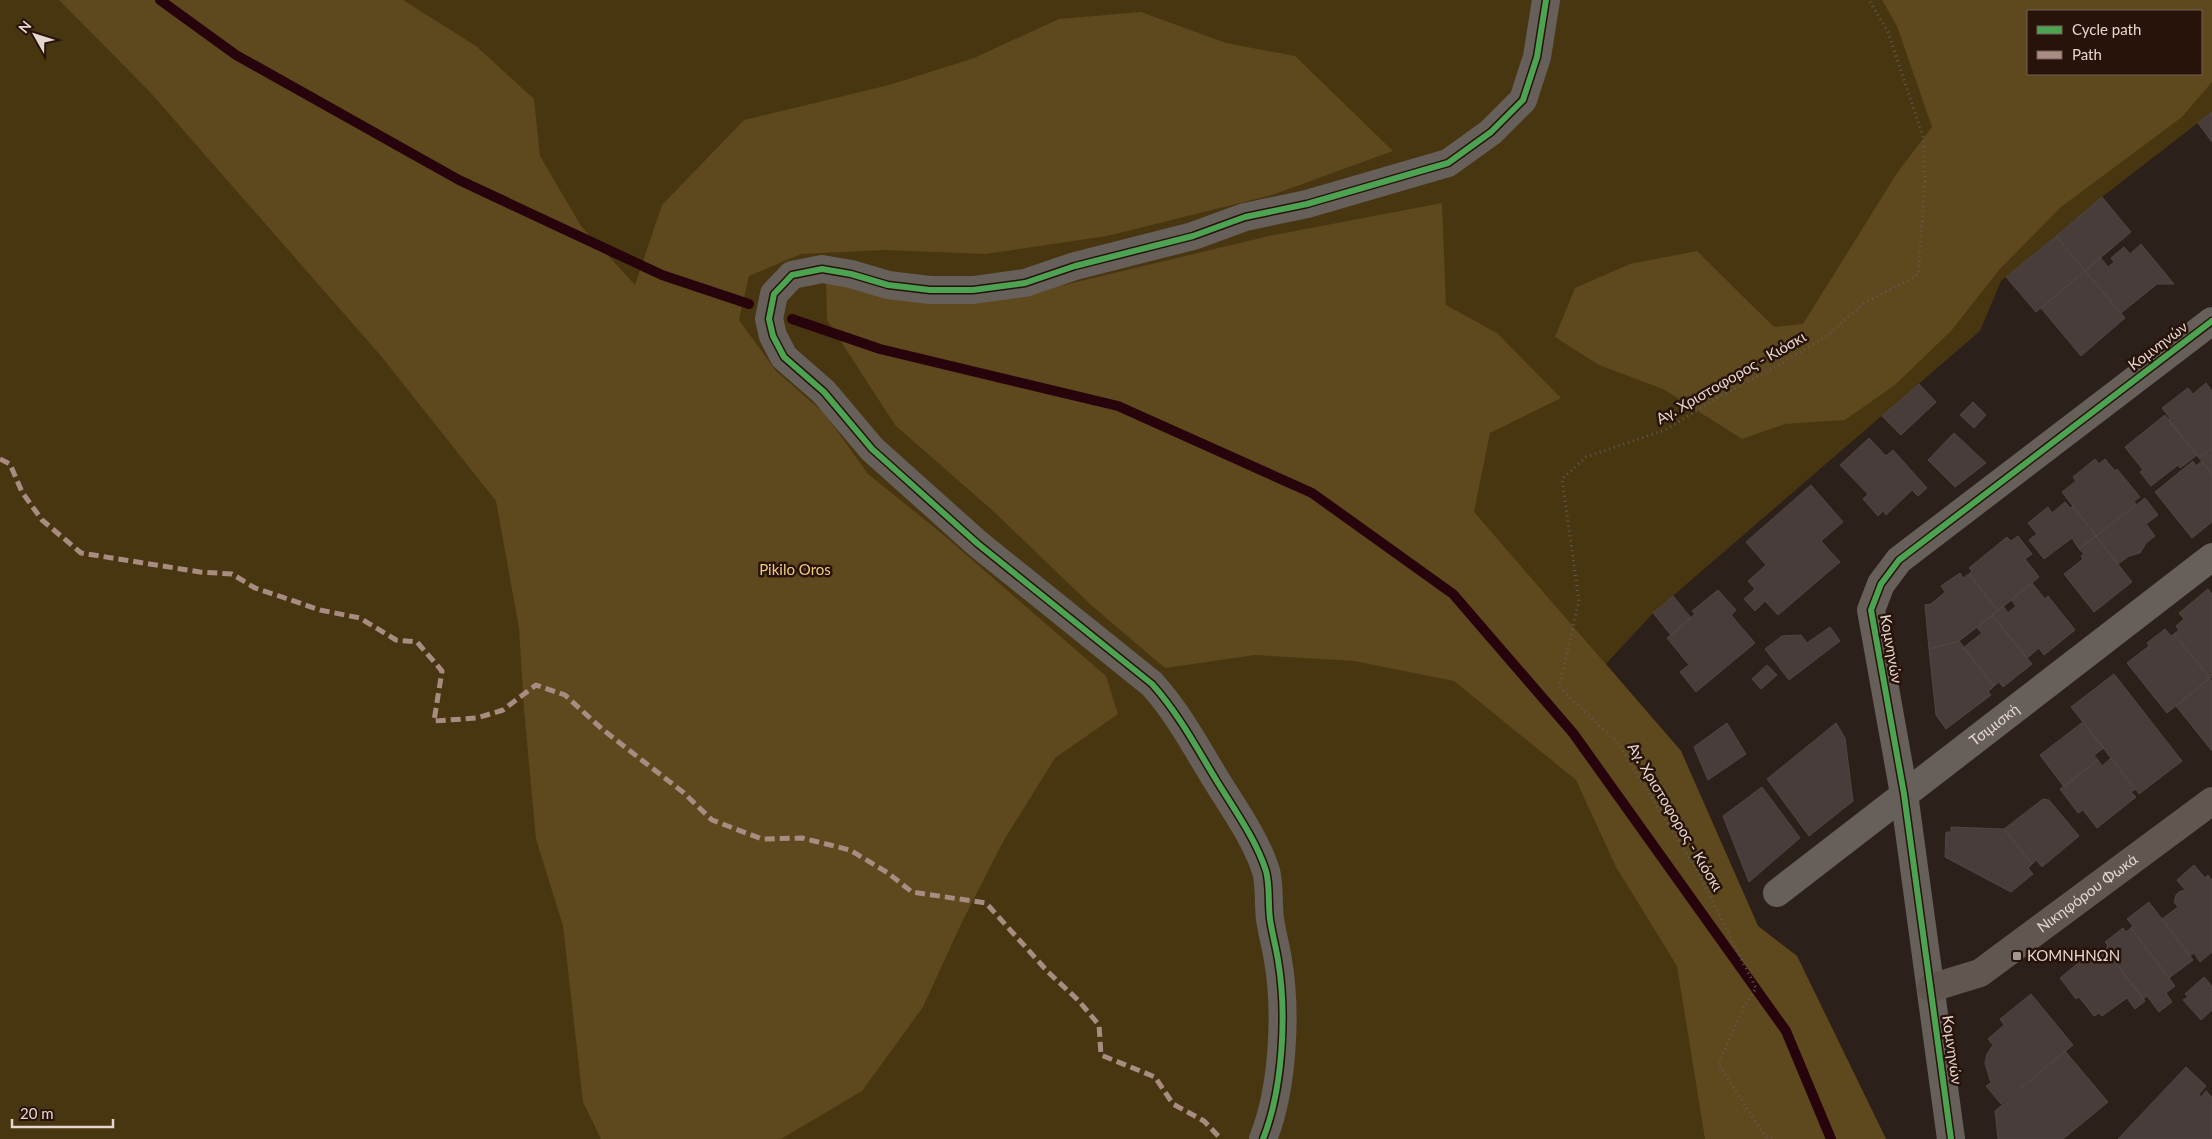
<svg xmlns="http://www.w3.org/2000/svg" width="2212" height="1139" viewBox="0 0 2212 1139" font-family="Lato,sans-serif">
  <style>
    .green { fill: #483611; fill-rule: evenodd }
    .forest { fill: #5e481d; fill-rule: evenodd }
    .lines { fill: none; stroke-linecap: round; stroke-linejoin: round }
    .stream { stroke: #27030c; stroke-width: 10 }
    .building { fill: #483d3a; stroke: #514643 }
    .path { stroke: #625955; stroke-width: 3; stroke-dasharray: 1 4; stroke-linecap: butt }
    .street { stroke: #665f5a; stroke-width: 28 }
    .secondary { stroke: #615751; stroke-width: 28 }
    .quiet { stroke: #a88b81; stroke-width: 5; stroke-dasharray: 10 5; stroke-linecap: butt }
    .cycleway-casing { stroke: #28130a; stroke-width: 9 }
    .cycleway { stroke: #4ca352; stroke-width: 6 }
    .poi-dot { fill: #a49690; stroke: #28130a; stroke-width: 2 }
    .labels { text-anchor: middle; stroke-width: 5; stroke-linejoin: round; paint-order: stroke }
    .street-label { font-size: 15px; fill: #e5d6cf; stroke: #28130a }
    .park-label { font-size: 15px; fill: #f1ca80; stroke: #28130a }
    .poi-label { font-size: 15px; fill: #e5d6cf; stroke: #28130a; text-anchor: start }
  </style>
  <rect width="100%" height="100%" fill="#2c201b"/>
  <path class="green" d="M0,0H2212V112L2102,197L2001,281L1980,331L1653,613L1606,664L1681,751L1758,926L1797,956L1886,1139H0ZM2028,11H2201V74H2028Z"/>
  <path class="forest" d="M59,0H403L476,46L534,99L540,156L581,226L635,285L662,205L744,120L889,85L974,58L1059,19L1141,12L1226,43L1295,56L1393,151L1272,195L1107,236L985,254L884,250L801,254L749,276L739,320L776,371L825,414L868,474L940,532L1106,676L1118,714L1055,758L1004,840L962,922L923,1007L862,1091L781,1139H601L583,1102L563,926L536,839L524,709L519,628L496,501L381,356L150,92Z
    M1882,0H2212V82L2182,117L2061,207L1999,270L1951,331L1895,385L1845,420L1785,424L1742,439L1663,389L1599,365L1555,337L1575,288L1630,264L1697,251L1774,327L1803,324L1897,173L1932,127L1897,26ZM2201,11V74H2028V11Z
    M1442,203L1446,305L1497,333L1561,398L1490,433L1474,512L1681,751L1758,926L1797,956L1886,1139H1705L1677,966L1616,867L1576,780L1454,681L1354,661L1255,655L1165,668L1091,605L992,510L895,425L827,320L826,283L940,301L1064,285L1269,236Z"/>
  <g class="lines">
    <path class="stream" d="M160,0L236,55L459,180L662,275L749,304
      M792,319L880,349L1118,406L1312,493L1453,594L1573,733L1786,1031L1831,1139"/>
  </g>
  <path class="building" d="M2212,112V142L2198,123Z
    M2102,197L2131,232L2085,271L2056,236Z
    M2056,236L2085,271L2036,312L2006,277Z
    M2141,244L2174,284H2157L2121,313L2085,271L2100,257L2108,267L2114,262L2111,258L2124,247L2130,254Z
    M2085,271L2125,318L2081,356L2041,308Z
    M2206,383L2212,391V448L2199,458L2168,420L2170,418L2162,408L2188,388L2193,394Z
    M1919,384L1936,402L1901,435L1882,416Z
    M1973,402L1986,415L1974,428L1960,415Z
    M2165,415L2197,455L2180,468L2178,465L2151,486L2140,472L2143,470L2125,447Z
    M1954,433L1986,463L1955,487L1928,460Z
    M1869,438L1886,456L1893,450L1927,488L1918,496L1912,490L1886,515L1883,511L1878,516L1863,499L1868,494L1840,465Z
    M2212,448V474L2199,458Z
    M2095,459L2099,464L2105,459L2115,471L2117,469L2140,497L2134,501L2136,504L2096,536L2062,492L2076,481L2073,477Z
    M2193,461L2196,466L2202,461L2212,474V522L2192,538L2155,492Z
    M1811,485L1843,522L1821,541L1840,562L1778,615L1765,601L1755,611L1744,599L1755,589L1748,581L1766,565L1746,542Z
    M2145,498L2158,515L2146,524L2155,536L2146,543L2140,553L2129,556L2118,564L2096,536Z
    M2065,502L2070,508L2073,506L2096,536L2079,549L2072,538L2044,559L2029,540L2037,534L2028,523L2048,507L2052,513Z
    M2018,536L2032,554L2025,559L2039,577L1998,611L1969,574L1972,571L1969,568L2007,537L2011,541Z
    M2096,536L2132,582L2094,612L2064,574L2083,559L2081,556L2084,554L2079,549Z
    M1960,573L1963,578L1969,574L1998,611L1959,641L1929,649L1925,605L1931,604L1945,592L1941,586Z
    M2032,583L2045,599L2048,596L2075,630L2044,655L2039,648L2027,658L1992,615L2003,606L2008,613L2016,606L2011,600Z
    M2208,589L2212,594V677L2210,678L2174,634L2179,630L2176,626L2184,619L2179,613Z
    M1718,590L1736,610L1731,615L1755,643L1696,692L1680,672L1689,665L1667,638L1695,614L1692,611Z
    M1673,596L1691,618L1671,635L1653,613Z
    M1992,615L2032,664L2003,687L1999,682L1994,686L1963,648L1982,633L1977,628Z
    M1830,627L1840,641L1789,680L1765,649L1782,636L1801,635L1807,643Z
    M2165,629L2171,636L2174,634L2210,678L2167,713L2127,663L2149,646L2147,643Z
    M1959,641L1994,686L1988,692L1991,695L1946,729L1936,715L1929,649Z
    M1767,665L1777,675L1761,689L1752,679Z
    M2114,674L2182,761L2139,794L2071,707Z
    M2210,678L2212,681V751L2176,706Z
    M2083,722L2104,748L2094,755L2098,760L2064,787L2040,755Z
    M1727,723L1746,754L1708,780L1694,747Z
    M1836,723L1845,738L1853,801L1809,836L1767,779Z
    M2111,758L2135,789L2131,792L2136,797L2097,828L2083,810L2078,813L2060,789L2098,760L2102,766Z
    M1762,787L1800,838L1749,882L1723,816Z
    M2043,799L2049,800L2079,836L2042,867L2036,860L2032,864L2004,829Z
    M1951,827L2004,829L2032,864L2028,868L2033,874L2011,892L1945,857L1946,832H1951Z
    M2194,865L2205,878L2208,875L2212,880V952L2200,962L2194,953L2190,956L2162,919L2178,907L2174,902L2176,895L2179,892L2185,890L2177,880Z
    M2149,902L2193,960L2169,978L2131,928L2133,926L2127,919Z
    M2123,928L2126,932L2131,928L2175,986L2166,993L2172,1002L2159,1012L2147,996L2143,999L2105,949L2108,946L2105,942Z
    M2105,949L2145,1001L2135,1009L2127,998L2102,1016L2099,1013L2094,1016L2079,997L2076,999L2060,978L2082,960L2085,963Z
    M2204,977L2212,986V1010L2201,1020L2183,1000L2188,997L2185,994Z
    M2031,994L2073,1045L2001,1104L1986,1086L1991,1083L1985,1063L1987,1054L1993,1045L1988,1039L2004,1025L2000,1019Z
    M2065,1051L2108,1102L2063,1139H1998L1995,1111Z
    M2186,1067L2206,1086L2199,1094L2201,1097L2206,1091L2212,1097V1139H2118Z"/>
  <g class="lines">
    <path class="path" d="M1772,1139L1765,1136L1718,1064L1744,1007L1756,988L1696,869L1617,742L1559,687L1579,601L1562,479L1586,457L1665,430L1717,398L1777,366L1827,336L1864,303L1918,275L1925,183L1923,137L1888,32L1869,0"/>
    <g class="street">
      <path id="s1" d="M1777,893L2212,557"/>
      <path d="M1263,1139C1283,1089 1287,1013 1278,960C1276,947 1272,933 1270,919C1268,904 1270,885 1266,871C1256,839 1232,806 1215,778C1195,745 1178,713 1152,684L978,544L872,449L824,392L784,357L773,336L769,319L774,294L792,275L822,269L851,274L888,285L930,290H973L1025,283L1075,266L1193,236L1245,217L1307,204L1448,163L1491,132L1523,100L1537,57L1546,0"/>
      <path d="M1951,1139L1904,794L1871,610L1881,584L1899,560L2212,321"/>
    </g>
    <path class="secondary" id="s2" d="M1931,988L1980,973L2212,801"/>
    <path class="quiet" d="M0,459L10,464L22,492L42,520L81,553L200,572L232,574L255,588L285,598L320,610L360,618L396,640L417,642L442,671L434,721L477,718L503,710L536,685L565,695L602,729L684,793L712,820L762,839L802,838L850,850L888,873L912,892L986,903L1048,972L1078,1000L1099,1025L1101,1055L1155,1077L1173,1104L1204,1121L1221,1139"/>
    <defs>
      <path id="cycleway" d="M1263,1139C1283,1089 1287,1013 1278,960C1276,947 1272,933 1270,919C1268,904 1270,885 1266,871C1256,839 1232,806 1215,778C1195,745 1178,713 1152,684L978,544L872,449L824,392L784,357L773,336L769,319L774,294L792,275L822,269L851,274L888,285L930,290H973L1025,283L1075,266L1193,236L1245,217L1307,204L1448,163L1491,132L1523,100L1537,57L1546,0
        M1951,1139L1904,794L1871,610L1881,584L1899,560L2212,321"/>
    </defs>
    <use href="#cycleway" class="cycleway-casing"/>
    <use href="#cycleway" class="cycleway"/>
  </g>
  <rect class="poi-dot" x="2012" y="951" width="10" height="10" rx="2.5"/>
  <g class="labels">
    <g class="street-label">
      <text transform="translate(2158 346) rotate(-37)" y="5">Κομνηνών</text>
      <text transform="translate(1731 378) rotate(-30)" y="5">Αγ. Χριστοφορος - Κιόσκι</text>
      <text transform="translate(1891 649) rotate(80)" y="5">Κομνηνών</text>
      <text dy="5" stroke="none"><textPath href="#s1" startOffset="275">Τσιμισκή</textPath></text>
      <text transform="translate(1675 817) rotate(59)" y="5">Αγ. Χριστοφορος - Κιόσκι</text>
      <text dy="5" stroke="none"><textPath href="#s2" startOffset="185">Νικηφόρου Φωκά</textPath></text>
      <text transform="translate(1952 1050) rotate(82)" y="5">Κομνηνών</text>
    </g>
    <g class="park-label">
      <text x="795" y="575">Pikilo Oros</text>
    </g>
    <g class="poi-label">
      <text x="2027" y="961">ΚΟΜΝΗΝΩΝ</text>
    </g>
  </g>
  <rect x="2027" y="10" width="175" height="65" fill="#28130a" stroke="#746159"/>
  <rect x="2037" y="26" width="25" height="8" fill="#4ca352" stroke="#746159"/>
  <text x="2072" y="35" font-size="15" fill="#e5d6cf">Cycle path</text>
  <rect x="2037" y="51" width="25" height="8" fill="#a88b81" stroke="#746159"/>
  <text x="2072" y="60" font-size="15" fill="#e5d6cf">Path</text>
  <g transform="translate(35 35) rotate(309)" stroke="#28130a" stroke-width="4" paint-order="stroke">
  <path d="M0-4L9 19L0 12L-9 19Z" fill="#e5d6cf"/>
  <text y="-8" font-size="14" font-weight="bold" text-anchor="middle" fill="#e5d6cf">N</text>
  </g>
  <path d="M12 1119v8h101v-8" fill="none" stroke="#e5d6cf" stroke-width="2.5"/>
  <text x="20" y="1119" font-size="15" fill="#e5d6cf" stroke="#28130a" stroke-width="4" paint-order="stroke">20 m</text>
</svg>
